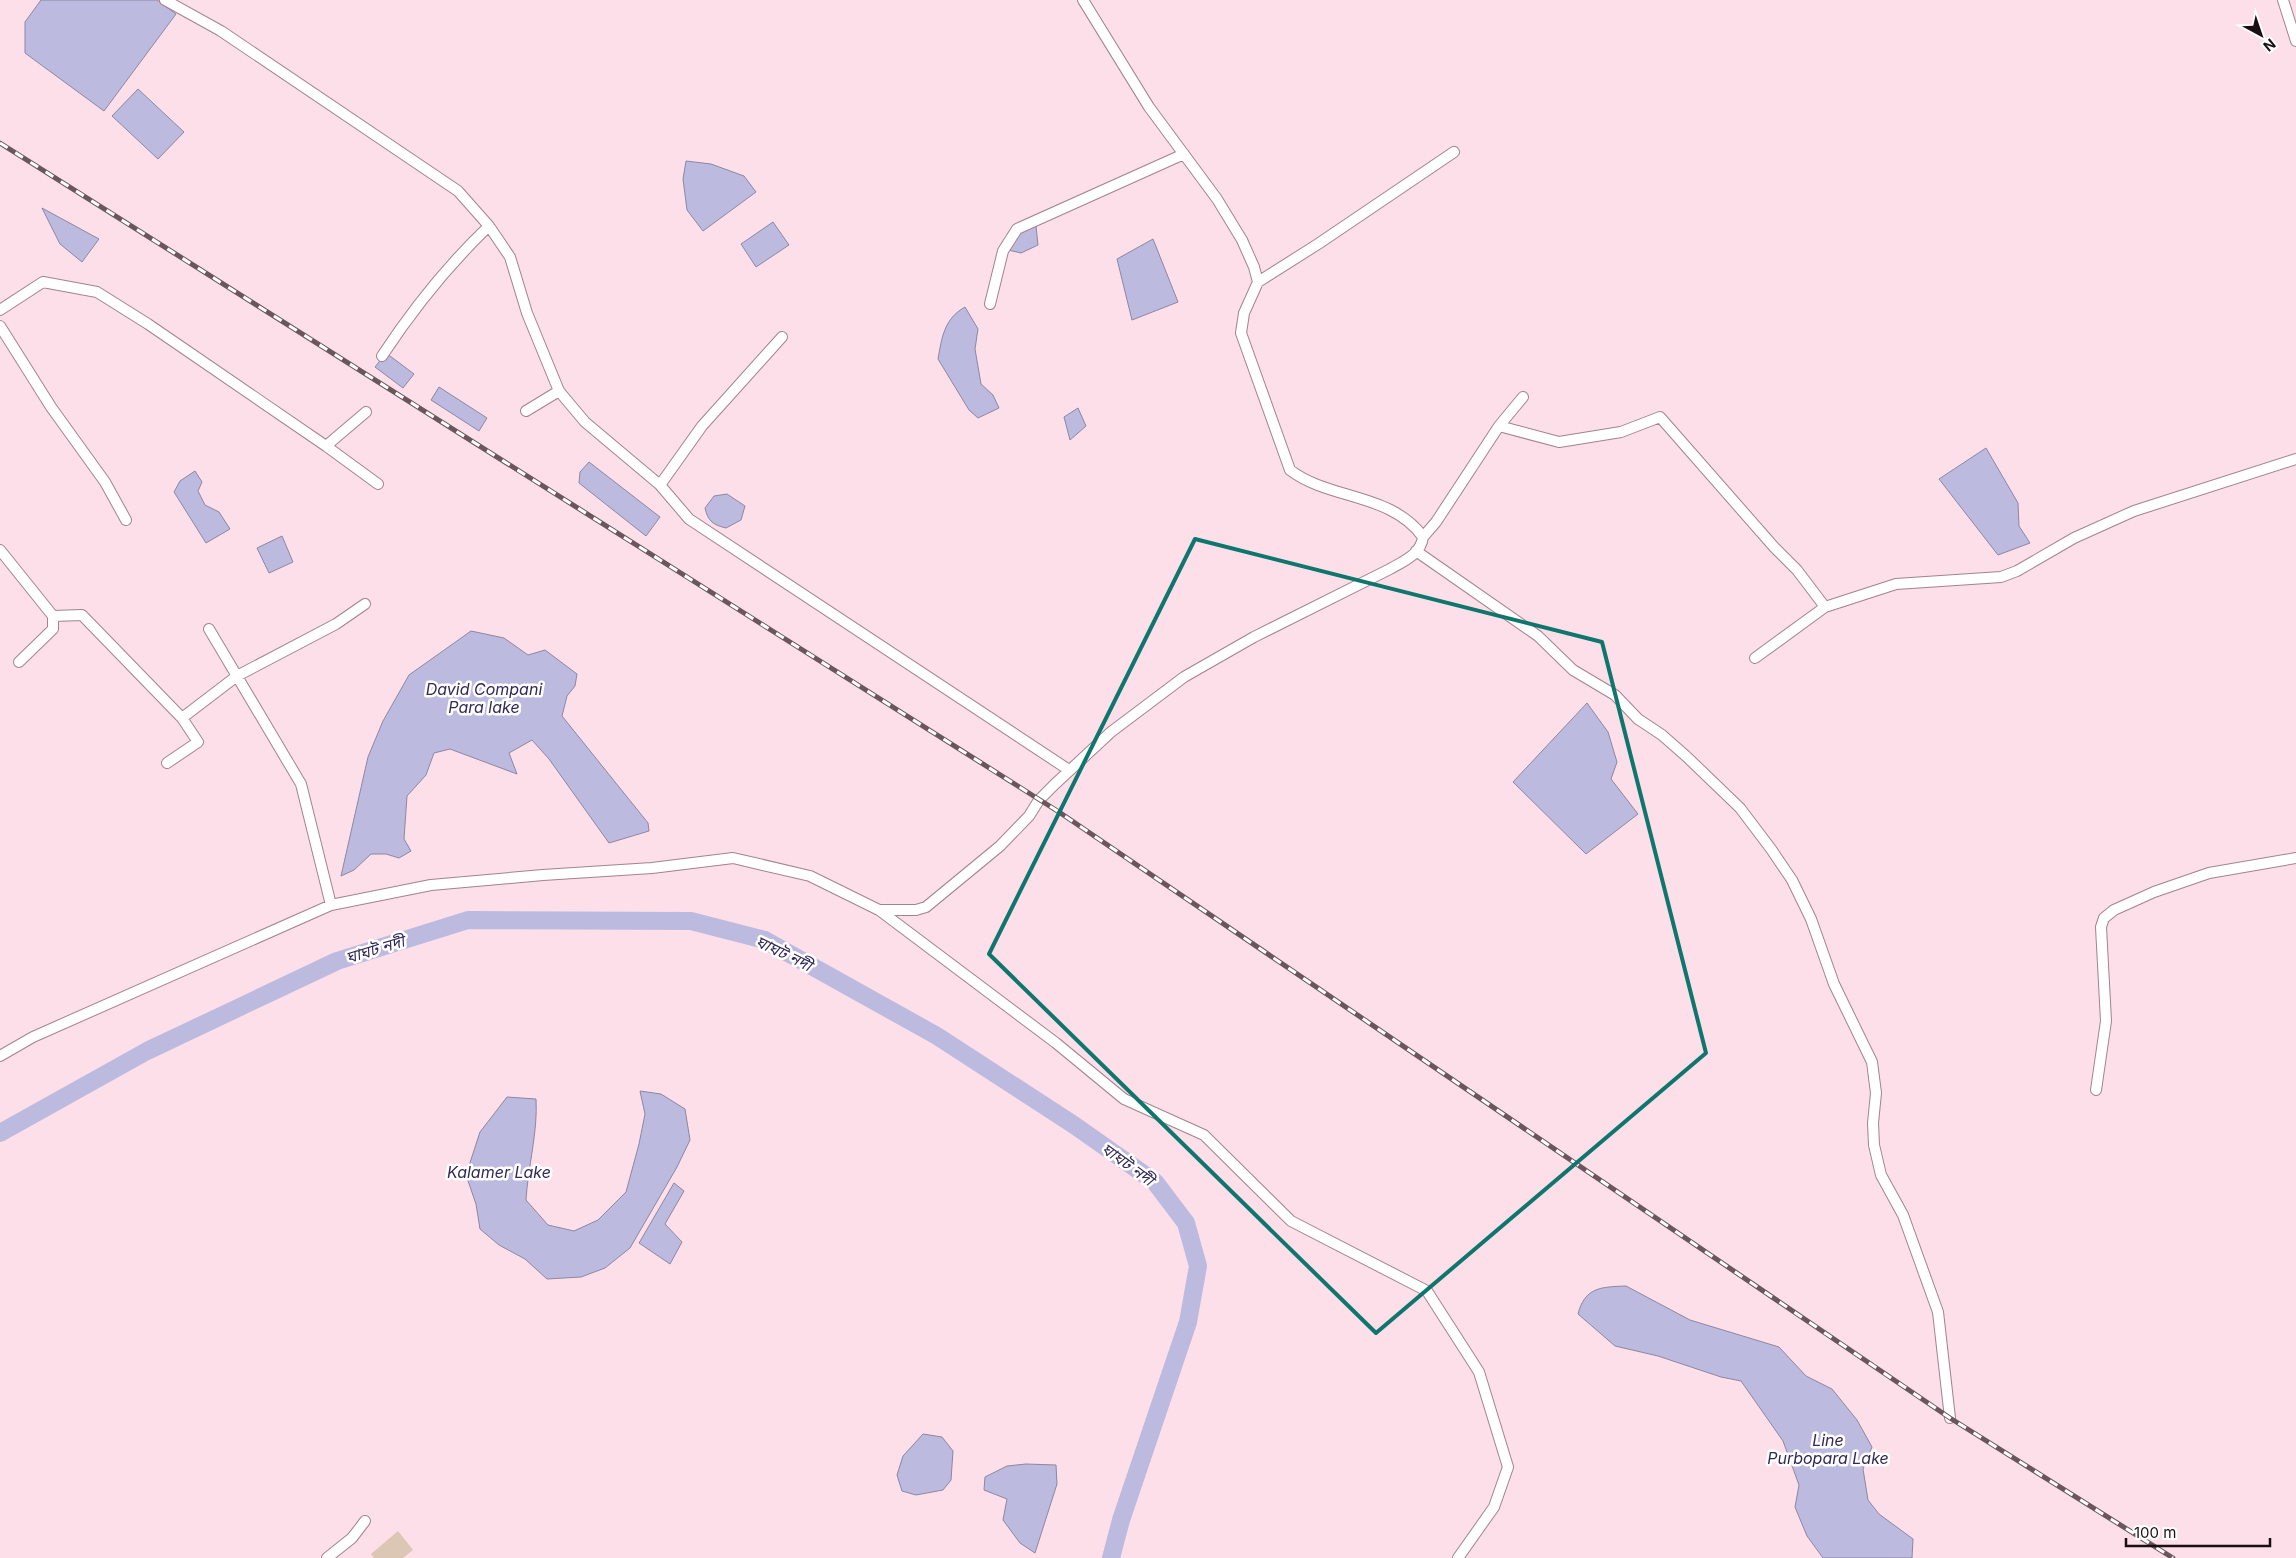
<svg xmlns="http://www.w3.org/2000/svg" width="2296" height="1558" viewBox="0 0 2296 1558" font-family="Inter,'Noto Sans Bengali',sans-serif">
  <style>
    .green { fill: #dcc7b4 }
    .water { fill: #bdbadf; stroke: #8c87a2 }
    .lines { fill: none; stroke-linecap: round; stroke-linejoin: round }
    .river { stroke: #bdbadf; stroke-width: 18 }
    .minor-casing { stroke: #a3838d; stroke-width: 12 }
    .minor { stroke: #fff; stroke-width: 10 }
    .rail-casing { stroke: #69575d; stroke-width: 5 }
    .rail { stroke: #fff; stroke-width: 3; stroke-dasharray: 9; stroke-linecap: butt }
    .marked { fill: none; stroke: #0f766e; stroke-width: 4; stroke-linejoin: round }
    .labels { text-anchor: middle; stroke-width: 5; stroke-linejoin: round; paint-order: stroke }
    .water-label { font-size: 16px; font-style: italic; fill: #312958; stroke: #fff }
  </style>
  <rect width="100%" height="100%" fill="#fcdfe8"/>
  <path class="green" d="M398,1531L413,1550L403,1558H374L371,1554Z"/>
  <path class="water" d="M41,0H157L176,14L104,111L25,53V22Z
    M138,89L184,132L158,159L112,116Z
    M686,161L711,164L744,176L756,192L703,231L687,210L683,179Z
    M42,208L99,239L82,262L60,244Z
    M773,222L789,245L756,267L741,244Z
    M1022,225L1036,226L1038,245L1021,253L1008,250L1004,240Z
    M1153,239L1178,302L1132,320L1117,259Z
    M965,307L978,329L975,349L981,384L993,395L999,408L978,418L969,410L938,359C942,337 944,319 965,307Z
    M386,353L414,374L403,388L375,367Z
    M439,387L487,418L479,431L431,400Z
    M1078,408L1086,426L1070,440L1064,417Z
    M1986,448L2018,503L2019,526L2030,543L1998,555L1939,479Z
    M589,462L660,517L646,536L579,483L580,472Z
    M195,471L202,482L198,491L205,505L219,512L230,529L206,543L174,492L180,481Z
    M727,494L745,506L741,520L726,528C714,525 708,522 705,508L714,496Z
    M282,536L293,562L269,573L257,548Z
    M471,631L504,638L528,655L545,650L577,674L575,686L567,696L562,716L648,823L649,831L609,843L549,759L532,740L509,753L517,774L450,749L434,753L426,775L407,796L404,839L411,851L399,858L386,854H371L354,870L341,876L368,757L383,721L409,675Z
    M1587,703L1608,732L1617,762L1611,779L1638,814L1586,854L1513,782Z
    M640,1091L661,1094L685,1109L690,1140L677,1167L630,1248L605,1268L581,1277L547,1279L525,1259L499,1245L480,1229L476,1204L466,1175L480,1132L507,1097L536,1099C538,1132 528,1166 526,1200L548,1225L574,1231L598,1220L626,1192L639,1144L645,1114Z
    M674,1183L684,1191L665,1224L682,1242L670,1264L639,1243Z
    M1626,1286L1690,1320L1779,1347L1806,1376L1832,1389L1857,1420L1872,1447L1863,1469L1868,1500L1879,1514L1913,1539L1912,1558H1823L1807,1536L1795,1507L1799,1485L1783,1441L1741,1381L1721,1377L1658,1356L1615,1346L1578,1314C1585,1287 1601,1287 1626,1286Z
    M923,1434L942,1437L953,1451L951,1480L943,1490L916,1495L902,1491L897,1475L903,1456Z
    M1026,1464L1056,1465L1057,1484L1035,1553L1020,1543L1003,1520L1007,1499L984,1490L985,1477L1007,1466Z"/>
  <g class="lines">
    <path class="river" d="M0,1133L147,1051L337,961L468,920L691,921L765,940L937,1036L1074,1125L1155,1182L1186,1223L1198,1266L1188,1322L1121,1520L1111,1558"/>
    <defs>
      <path id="minor" d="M165,0L221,31L458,191L489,226L510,257L527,313L559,391L585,422L660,485L689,519L1069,770
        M2283,0L2296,41
        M1258,282L1318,244L1454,152
        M990,304L1003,251L1017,229L1184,154
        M0,310L43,282L97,292L148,324L326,446L378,484
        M0,326L51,407L105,482L126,520
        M382,356C413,309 448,265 489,226
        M526,411L559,391
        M1499,426L1523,397
        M326,446L366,412
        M660,485L702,426L782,337
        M1423,537L1436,522L1499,426L1559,442L1621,432L1660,417L1774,547L1797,570L1825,607
        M0,550L53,616L82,615L182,718L198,742L167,763
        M1416,551L1538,636L1573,670L1615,695L1638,719L1662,735L1687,757L1740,808L1771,849L1792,880L1811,919L1834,984L1872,1062L1876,1093L1873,1123L1874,1145L1881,1175L1903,1215L1938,1312L1950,1418
        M209,629L301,784L331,905
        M1755,658L1825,607L1896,584L2001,577L2017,571L2074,538L2134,511L2296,459
        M19,662L53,629V616
        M182,718L237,676L336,624L365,604
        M879,910H916L926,907L1000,846L1029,816L1039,800L1055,784L1111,732L1184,677L1254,637L1390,569C1404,561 1421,554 1423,537C1392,493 1329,500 1290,470L1241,333L1244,313L1258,282L1254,267L1242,240L1217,199L1149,107L1083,0
        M0,1056L33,1037L331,905L431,885L543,875L652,868L733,858L810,876L879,910L1056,1043L1124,1099L1204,1135L1291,1221L1427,1291L1479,1372L1508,1467L1494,1507L1458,1558
        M2096,1090L2106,1021L2101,927L2104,918L2114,910L2154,892L2209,873L2296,858
        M327,1558L352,1538L365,1521"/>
    </defs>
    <use href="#minor" class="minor-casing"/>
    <use href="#minor" class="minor"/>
    <defs>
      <path id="rail" d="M0,143L1059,812L1950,1418L2173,1558"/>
    </defs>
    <use href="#rail" class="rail-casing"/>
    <use href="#rail" class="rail"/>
  </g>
  <path class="marked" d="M1195,539L1602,642L1706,1053L1376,1333L989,954Z"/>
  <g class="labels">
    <g class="water-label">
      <text x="484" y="695">David Compani<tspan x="484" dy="18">Para lake</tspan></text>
      <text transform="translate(375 949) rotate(-17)" y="6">ঘাঘট নদী</text>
      <text transform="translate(784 953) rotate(26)" y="6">ঘাঘট নদী</text>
      <text transform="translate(1128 1164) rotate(36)" y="6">ঘাঘট নদী</text>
      <text x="499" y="1178">Kalamer Lake</text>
      <text x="1828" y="1446">Line<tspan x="1828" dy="18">Purbopara Lake</tspan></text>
    </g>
  </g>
  <g transform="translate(2261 35) rotate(140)" stroke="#ffffff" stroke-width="4" paint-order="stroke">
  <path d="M0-4L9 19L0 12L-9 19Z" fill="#1a0f13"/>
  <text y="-8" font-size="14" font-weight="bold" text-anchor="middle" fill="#1a0f13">N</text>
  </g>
  <path d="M2126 1538v8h144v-8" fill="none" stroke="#1a0f13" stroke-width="2.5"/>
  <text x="2134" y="1538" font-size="15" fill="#1a0f13" stroke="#ffffff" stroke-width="4" paint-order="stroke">100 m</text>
</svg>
